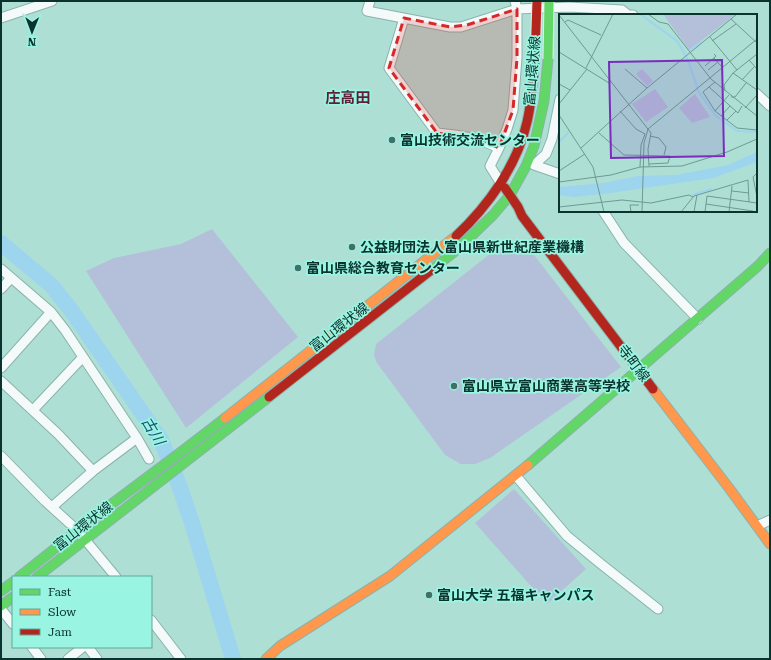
<svg xmlns="http://www.w3.org/2000/svg" width="771" height="660" viewBox="0 0 771 660" font-family="'Roboto Serif','Noto Sans JP',serif">
  <style>
    .green { fill: #b4c0da }
    .lines { fill: none; stroke-linecap: round; stroke-linejoin: round }
    .river { stroke: #9dd4ee; stroke-width: 16 }
    .street-casing { stroke: #8bb2ab; stroke-width: 11 }
    .fast-casing { stroke: #8bb2ab; stroke-width: 11 }
    .slow-casing { stroke: #8bb2ab; stroke-width: 11 }
    .jam-casing { stroke: #8bb2ab; stroke-width: 11 }
    .street { stroke: #f3faf9; stroke-width: 9 }
    .fast { stroke: #63d668; stroke-width: 9 }
    .slow { stroke: #ff974d; stroke-width: 9 }
    .jam { stroke: #b3261e; stroke-width: 9 }
    .fast-bridge-casing { stroke: #dbf1ec; stroke-width: 11; stroke-linecap: butt }
    .jam-bridge-casing { stroke: #dbf1ec; stroke-width: 11; stroke-linecap: butt }
    .fast-bridge { stroke: #63d668; stroke-width: 9 }
    .jam-bridge { stroke: #b3261e; stroke-width: 9 }
    .marked { fill: #d62828; fill-opacity: 0.2; stroke: #d62828; stroke-width: 3; stroke-dasharray: 8 5; stroke-linejoin: round }
    .poi-dot { fill: #446f68; stroke: #99f4e2; stroke-width: 1.5 }
    .labels { text-anchor: middle; stroke-width: 3.5; stroke-linejoin: round; paint-order: stroke }
    .street-label { font-size: 14px; fill: #0b332d; stroke: #99f4e2 }
    .poi-label { font-size: 14px; font-weight: bold; fill: #0b332d; stroke: #99f4e2; text-anchor: start }
    .neighbourhood-label { font-size: 15px; font-weight: bold; fill: #601d36; stroke: #99f4e2 }
    .water-label { font-size: 15px; font-style: italic; fill: #195072; stroke: #99f4e2 }
    .inset-river { fill: none; stroke: #9dd4ee; stroke-width: 2 }
    .inset-road { fill: none; stroke: #6d9a92; stroke-width: 1 }
    .view { fill: #7b2cbf; fill-opacity: 0.15; stroke: #7b2cbf; stroke-width: 2 }
    .inset-edge { fill: none; stroke: #0b332d; stroke-width: 2 }
  </style>
  <rect width="100%" height="100%" fill="#aedfd5"/>
  <path class="green" d="M212,229L298,337L186,428L86,271L114,258L181,244Z
    M505,242H524L621,367L490,458L475,464H461L445,455L377,363L374,355L376,344Z
    M514,489L586,569L547,604L475,523Z"/>
  <g class="lines">
    <path class="river" d="M1,243L52,286L71,310L161,440L179,485L192,523L233,659"/>
    <defs>
      <path id="street" d="M370,1L367,11L450,27H461L517,9L569,7L622,10L628,15H633
        M1,18L52,1
        M404,18L389,68L437,133L455,135L478,139L499,148
        M756,93L770,106
        M560,99L552,139L546,154L534,165L560,174
        M500,182L490,166L499,148L507,129L513,110L517,58V9L515,1
        M603,211L624,243L698,319
        M1,269L51,312L65,330L137,438L93,471L52,507
        M1,289L11,278
        M1,368L51,312
        M1,381L58,434L93,471
        M33,410L83,357
        M137,438L149,459
        M1,456L45,501L77,530L116,577
        M516,476L567,536L601,564L658,609
        M757,526L770,520
        M1,609L13,624
        M151,620L181,659
        M32,647L41,659
        M88,647L97,659
        M68,659L83,647"/>
      <path id="fast" d="M430,271L459,248L493,215L510,195L526,166L534,146L544,101L548,59
        M528,465L758,266L770,253
        M19,577L101,512L185,449L225,418
        M37,577L269,397
        M1,591L13,582
        M1,606L13,597"/>
      <path id="slow" d="M653,389L729,488L770,544
        M225,418L456,236
        M266,659L280,646L390,576L528,465"/>
      <path id="jam" d="M505,188L518,207L522,216L653,389
        M456,236C488,206 517,166 527,122C532,101 533,80 535,58
        M269,397L430,271"/>
    </defs>
    <use href="#street" class="street-casing"/>
    <use href="#fast" class="fast-casing"/>
    <use href="#slow" class="slow-casing"/>
    <use href="#jam" class="jam-casing"/>
    <use href="#street" class="street"/>
    <use href="#fast" class="fast"/>
    <use href="#slow" class="slow"/>
    <use href="#jam" class="jam"/>
    <defs>
      <path id="fast-bridge" d="M548,59L549,1"/>
      <path id="jam-bridge" d="M535,58L537,1"/>
    </defs>
    <use href="#fast-bridge" class="fast-bridge-casing"/>
    <use href="#jam-bridge" class="jam-bridge-casing"/>
    <use href="#fast-bridge" class="fast-bridge"/>
    <use href="#jam-bridge" class="jam-bridge"/>
  </g>
  <path class="marked" d="M517,9V58L513,110L499,148L478,139L437,133L389,68L404,18L450,27L467,25Z"/>
  <g class="poi-dot">
    <circle cx="392" cy="140" r="4"/>
    <circle cx="352" cy="247" r="4"/>
    <circle cx="298" cy="268" r="4"/>
    <circle cx="454" cy="386" r="4"/>
    <circle cx="429" cy="595" r="4"/>
  </g>
  <g class="labels">
    <g class="street-label">
      <text transform="translate(532 71) rotate(-85)" y="5">富山環状線</text>
      <text transform="translate(339 327) rotate(-38)" y="5">富山環状線</text>
      <text transform="translate(634 363) rotate(53)" y="5">寺町線</text>
      <text transform="translate(83 526) rotate(-38)" y="5">富山環状線</text>
    </g>
    <g class="poi-label">
      <text x="400" y="145">富山技術交流センター</text>
      <text x="360" y="252">公益財団法人富山県新世紀産業機構</text>
      <text x="306" y="273">富山県総合教育センター</text>
      <text x="462" y="391">富山県立富山商業高等学校</text>
      <text x="437" y="600">富山大学 五福キャンパス</text>
    </g>
    <g class="neighbourhood-label">
      <text x="348" y="103">庄高田</text>
    </g>
    <g class="water-label">
      <text transform="translate(153 431) rotate(59)" y="5">古川</text>
    </g>
  </g>
  <g transform="translate(559 14)">
    <rect width="198" height="198" fill="#aedfd5"/>
    <path d="M104,0H177L130,36ZM83,55L94,67L88,72L77,60ZM96,75L109,93L87,108L73,90ZM136,80L151,103L133,109L120,94Z" fill="#b4c0da"/>
    <path d="M198,138V148L154,164L51,179L15,183L0,181V173L45,169L78,162L117,161L169,151Z" fill="#9dd4ee"/>
    <path class="inset-river" d="M81,0L118,27L128,44L140,78L156,101L178,117L198,118M131,36L142,28M0,128L10,118M133,181L153,175"/>
    <path class="inset-road" d="M89,0L100,8L109,10L152,65L198,102M0,1L92,119L89,135L90,152M172,5L198,29M6,8L9,6L42,21M151,23L178,56M153,27L177,10M0,38L50,69L52,67M198,40L174,59L198,76M155,44L163,53M190,46L198,55M146,52L157,42L155,40M27,54L54,0M66,55L88,74M149,56L159,48M183,66L195,53M156,68L144,78L156,97L178,114L198,116M0,70L11,76M150,73L179,99L183,92M166,77L165,71L174,59M172,83H176L187,69M0,90L28,55M186,94L198,81M61,97L77,115L86,120L82,131L81,153M156,97L170,81M0,101L34,153L45,198M162,102L171,92M168,106L177,97M40,119L65,141L111,142L109,149L90,150M91,122L100,124L107,133L105,141M22,134L88,74L178,0M0,157L26,140M198,159L194,163L198,183M0,168L52,161L81,153L123,152L168,138L198,125M173,177L190,179M148,182L198,189M147,190L194,197M0,193L63,186L92,189L130,181L134,183M72,198L71,191H80M83,198L85,129L89,115L198,25M122,198L135,182L189,166L190,188M135,198L138,181M146,198L148,182M170,198L173,172"/>
    <path class="view" d="M163,46L165,142L52,144L50,48Z"/>
    <rect width="198" height="198" class="inset-edge"/>
  </g>
  <rect width="771" height="660" fill="none" stroke="#0b332d" stroke-width="4"/>
  <rect x="12" y="576" width="140" height="72" fill="#99f4e2" stroke="#60a79a"/>
  <rect x="20" y="589" width="20" height="6" fill="#63d668" stroke="#60a79a"/>
  <text x="48" y="596" font-size="12" fill="#0b332d">Fast</text>
  <rect x="20" y="609" width="20" height="6" fill="#ff974d" stroke="#60a79a"/>
  <text x="48" y="616" font-size="12" fill="#0b332d">Slow</text>
  <rect x="20" y="629" width="20" height="6" fill="#b3261e" stroke="#60a79a"/>
  <text x="48" y="636" font-size="12" fill="#0b332d">Jam</text>
  <g transform="translate(32 32) rotate(181)" stroke="#99f4e2" stroke-width="3" paint-order="stroke">
  <path d="M0-3L7 15L0 10L-7 15Z" fill="#0b332d"/>
  <text y="-6" font-size="11" font-weight="bold" text-anchor="middle" fill="#0b332d">N</text>
  </g>
</svg>
